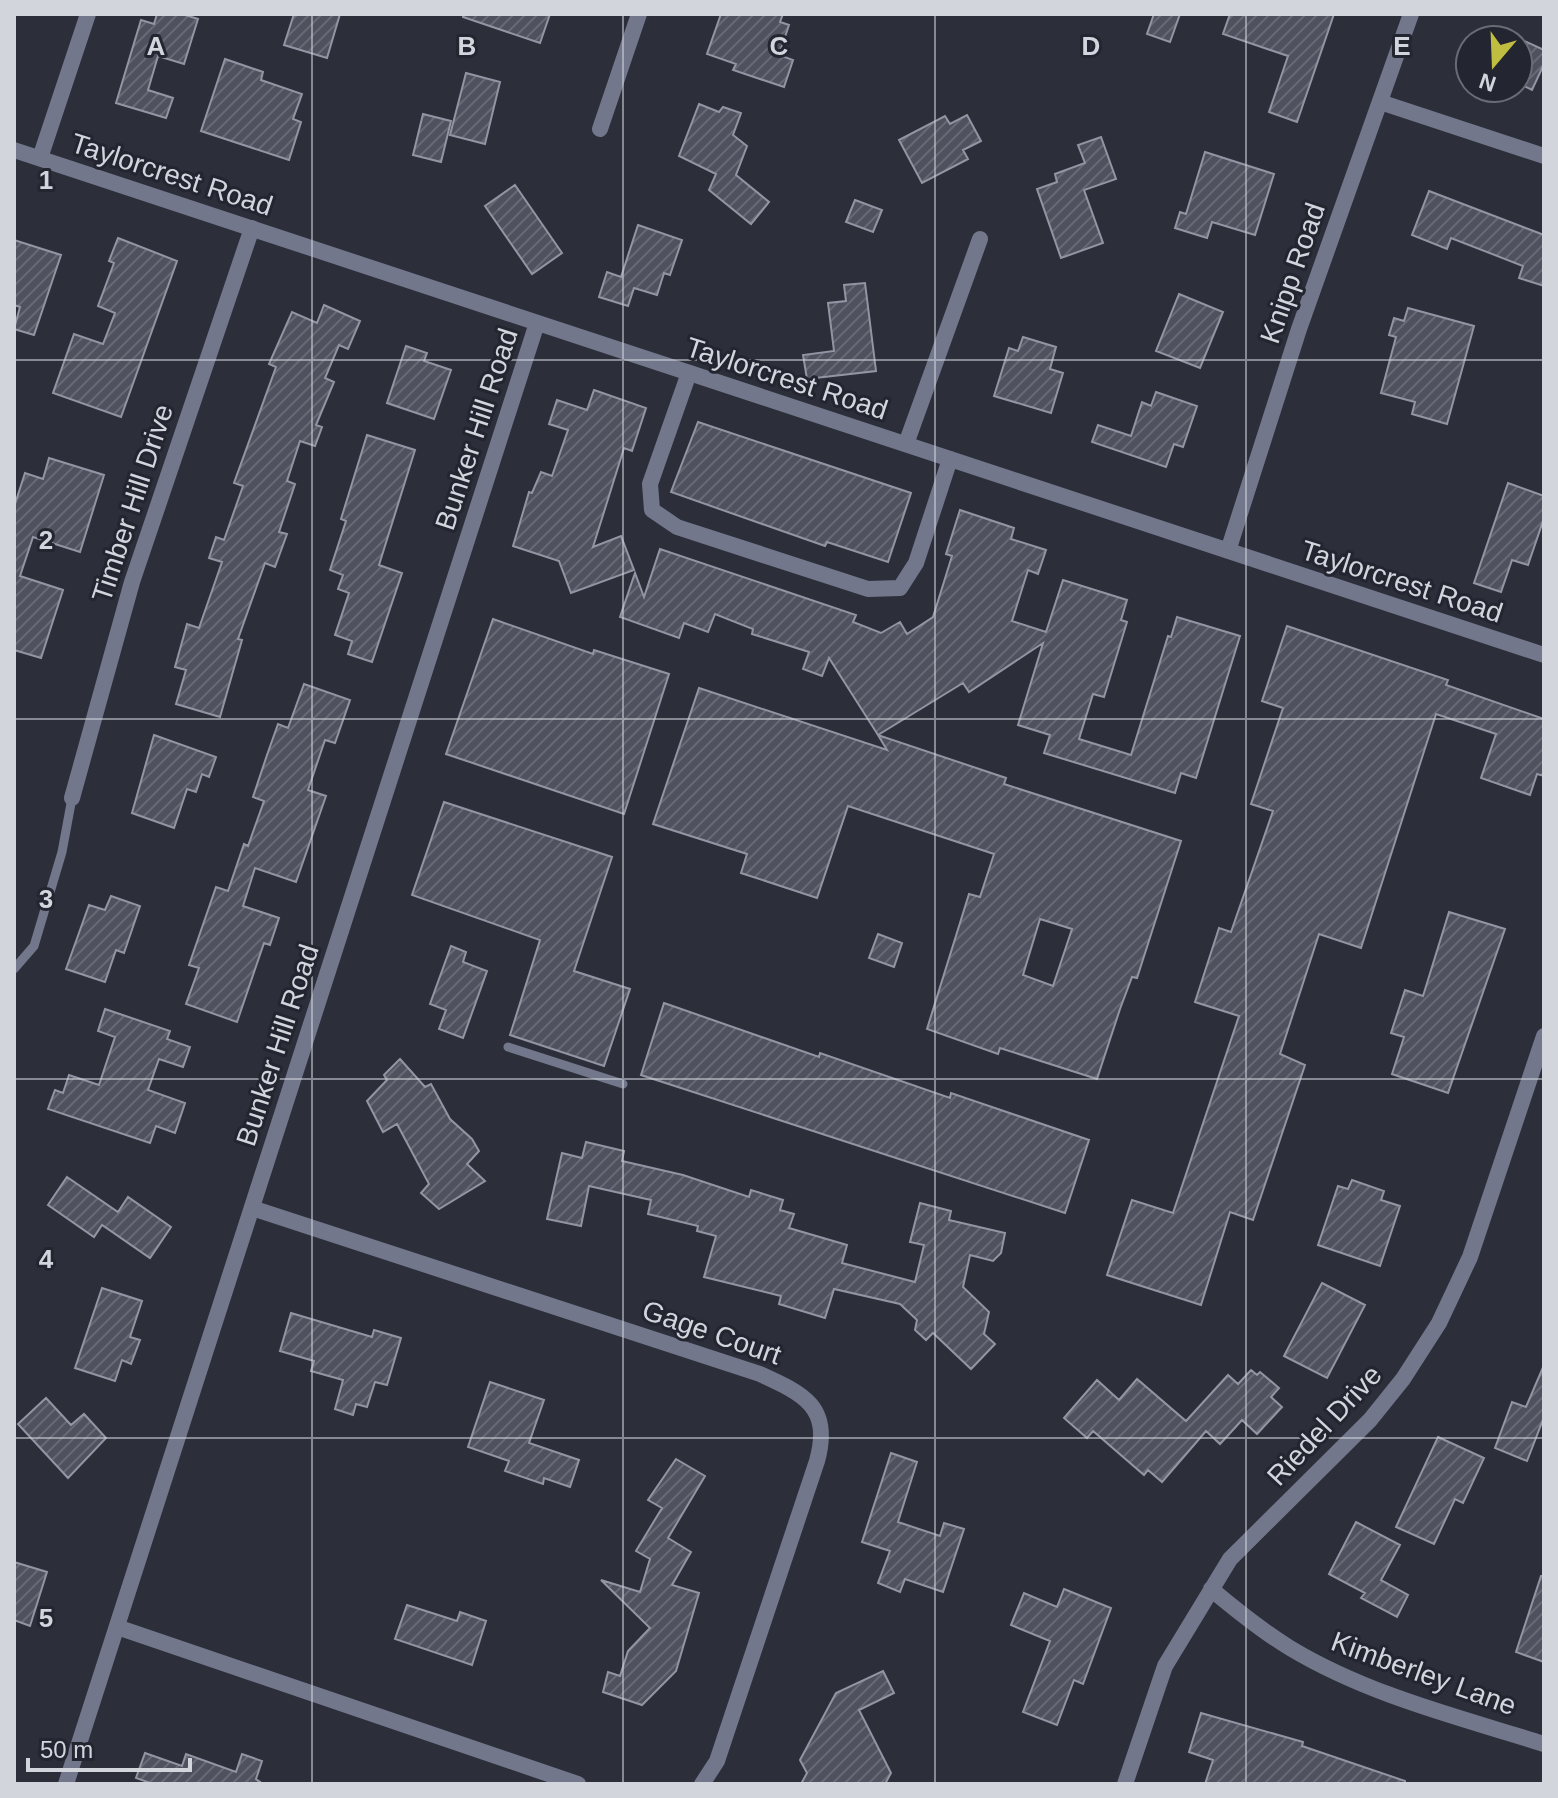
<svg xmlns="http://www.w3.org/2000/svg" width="1558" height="1798" viewBox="0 0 1558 1798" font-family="Arial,sans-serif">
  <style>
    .building { fill: url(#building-hatch); stroke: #9295a3; stroke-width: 2; fill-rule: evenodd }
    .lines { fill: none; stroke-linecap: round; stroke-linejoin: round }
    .service { stroke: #72778c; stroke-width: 9 }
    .minor { stroke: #72778c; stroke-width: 16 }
    .tertiary { stroke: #72778c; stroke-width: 16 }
    .grid { fill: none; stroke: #d3d5dc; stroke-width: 2; stroke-opacity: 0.55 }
    .labels { text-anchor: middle; stroke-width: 6; stroke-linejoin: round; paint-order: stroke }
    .street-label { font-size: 28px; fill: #d3d5dc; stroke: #232530 }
    .grid-label { font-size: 26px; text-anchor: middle; font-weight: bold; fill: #d3d5dc; stroke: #232530; stroke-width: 6; stroke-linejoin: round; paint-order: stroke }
  </style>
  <defs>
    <pattern id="building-hatch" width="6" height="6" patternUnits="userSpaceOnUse" patternTransform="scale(2)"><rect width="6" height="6" fill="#4f525e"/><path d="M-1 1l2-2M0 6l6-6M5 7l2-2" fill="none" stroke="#676a74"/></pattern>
  </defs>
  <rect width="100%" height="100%" fill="#2c2f3a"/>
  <path class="building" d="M157,14H182L198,19L184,64L158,56L148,90L173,98L166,118L116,103L141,20L154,24Z
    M294,14H340L327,58L284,45Z
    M463,14H550L540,43L463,17Z
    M721,14H783L780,22L789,25L779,55L793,60L784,87L733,70L736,64L707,54Z
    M1154,14H1180L1170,42L1147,34Z
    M1230,14H1334L1297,122L1269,112L1288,56L1223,34Z
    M1518,38L1544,50V64L1532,90L1518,83Z
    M225,59L263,72L261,80L302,94L293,119L301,122L289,160L201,131Z
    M466,73L500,82L485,144L450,135Z
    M699,104L719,112L723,107L741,113L733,135L747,146L736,175L769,202L751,224L709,190L716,174L679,156Z
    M423,114L451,121L441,162L413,155Z
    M967,115L981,141L963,150L968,159L922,183L899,140L945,116L950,124Z
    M1101,137L1116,179L1084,190L1103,243L1061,258L1037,189L1057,182L1055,174L1085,163L1078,145Z
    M1205,152L1274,174L1255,235L1212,222L1207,238L1175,228L1180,212L1186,214Z
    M515,185L562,253L532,274L485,206Z
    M1429,191L1544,235V286L1519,278L1523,266L1451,238L1447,249L1412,235Z
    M855,200L882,210L873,232L846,222Z
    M638,225L682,240L670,275L664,273L657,295L634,288L628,306L599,297L607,272L621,277Z
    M118,238L177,261L121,417L53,393L74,334L103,344L115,313L98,306L114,263L109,261Z
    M14,240L61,255L34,335L14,329L20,307L14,305Z
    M865,283L876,371L807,379L803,355L834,351L828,303L846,301L844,285Z
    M1179,294L1223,312L1200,368L1156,351Z
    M324,305L360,321L348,349L339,345L325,378L334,382L316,425L322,427L315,446L300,441L287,481L295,484L279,532L287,534L275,567L265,563L238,639L242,640L220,717L176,704L186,670L175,667L187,624L199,628L222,562L209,558L216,537L224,540L243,486L234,483L276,367L269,364L292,312L317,323Z
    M1408,308L1474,326L1447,424L1412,414L1415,402L1381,393L1396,337L1389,335L1394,318L1404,321Z
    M1023,337L1056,347L1050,369L1063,373L1051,413L994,396L1009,348L1018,351Z
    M406,346L427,353L424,361L451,370L434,419L387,403Z
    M594,390L646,408L632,451L624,448L593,547L621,536L634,570L571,593L559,561L513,546L529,492L532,493L541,472L552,476L568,430L549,424L557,400L587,410Z
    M1156,392L1197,406L1183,447L1174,444L1166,467L1092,442L1098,425L1131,436L1142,402L1151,406Z
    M698,422L911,493L888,562L827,542L825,546L671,492Z
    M367,435L415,450L379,565L402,573L372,662L348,654L352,641L335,635L349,593L338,589L343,575L330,570L346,521L341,519Z
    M49,458L104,475L80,552L33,537L20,576L63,590L41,658L14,650V507L25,473L43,479Z
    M1508,483L1544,496V518L1528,565L1512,560L1501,592L1474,583Z
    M960,510L1014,528L1011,539L1046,550L1038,574L1028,570L1012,621L1046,632L1063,580L1127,600L1121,620L1127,622L1104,697L1093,694L1079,739L1131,755L1168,636L1171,637L1177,617L1240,636L1196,778L1181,773L1175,793L1044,753L1050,735L1018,725L1043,643L969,692L963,683L878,735L829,658L822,676L803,669L809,652L752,634L753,629L715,614L708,632L684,623L679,638L620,617L635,573L644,597L660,549L856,615L853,622L881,633L900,622L907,634L933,617L952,556L946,554Z
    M493,619L593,654L594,650L669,674L624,814L446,754Z
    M1287,626L1448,680L1446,685L1544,719V776L1537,774L1530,795L1481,778L1496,734L1436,714L1361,948L1319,934L1280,1054L1305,1065L1253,1220L1230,1212L1201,1305L1107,1275L1132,1200L1173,1213L1239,1016L1195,1002L1219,928L1231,932L1273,811L1251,804L1283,708L1262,701Z
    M304,684L350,700L335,743L325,740L308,790L326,796L296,882L255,868L243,906L279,918L270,945L264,943L237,1022L186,1004L199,968L189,965L216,887L228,891L244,844L248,846L264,801L253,797L267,755L278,724L288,728Z
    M699,688L887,750L878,735L1006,778L1004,784L1181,841L1137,978L1132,977L1120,1009L1097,1079L1000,1048L998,1054L927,1029L969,894L980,897L994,854L848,806L817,898L741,873L747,854L653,824ZM1040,919L1072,929L1053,986L1023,975Z
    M154,735L216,757L209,777L202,774L196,792L187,789L174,828L132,813Z
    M444,802L612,857L574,971L630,989L604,1066L510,1035L540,940L412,895Z
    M111,896L140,906L124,953L116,950L105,982L66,969L89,905L105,910Z
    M1449,912L1505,929L1448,1093L1392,1074L1404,1037L1391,1033L1405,990L1423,996Z
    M878,934L902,943L894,967L869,958Z
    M451,946L466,952L463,962L487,971L463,1038L439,1029L446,1010L430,1004Z
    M664,1003L819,1057L820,1053L950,1098L951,1093L1089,1140L1065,1213L641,1075Z
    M105,1009L170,1031L167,1039L190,1047L183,1067L159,1059L148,1090L185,1103L175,1133L156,1126L150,1143L48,1109L55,1090L63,1093L69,1075L99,1085L115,1037L98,1031Z
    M400,1059L425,1087L431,1084L450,1119L472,1139L479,1151L467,1164L485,1181L439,1209L421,1193L429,1184L397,1124L383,1132L367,1101L387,1080L384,1075Z
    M586,1142L624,1151L622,1161L683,1175L749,1197L751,1190L783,1200L780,1210L794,1214L789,1228L847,1245L842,1263L915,1282L924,1245L910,1242L920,1203L951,1211L949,1220L1005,1233L1001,1253L993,1261L970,1255L963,1287L989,1312L984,1334L995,1344L971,1369L933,1333L926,1340L915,1330L917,1320L900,1304L834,1289L825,1318L779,1304L781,1296L704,1277L716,1236L697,1231L698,1226L648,1214L651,1200L589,1186L581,1226L547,1219L562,1153L582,1158Z
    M67,1177L118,1212L128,1197L171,1227L150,1258L102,1225L94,1237L48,1205Z
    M1352,1180L1384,1191L1381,1200L1400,1206L1380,1266L1318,1245L1338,1186L1348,1189Z
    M1322,1283L1365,1305L1327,1378L1284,1356Z
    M102,1288L142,1301L130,1337L140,1340L131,1364L122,1360L115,1381L75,1368Z
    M291,1313L372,1337L374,1330L401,1338L387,1385L375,1382L367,1407L356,1404L353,1415L335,1409L343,1380L311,1371L314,1361L280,1351Z
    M1544,1365V1417L1527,1461L1495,1448L1512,1402L1526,1407Z
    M1251,1370L1257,1375L1260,1372L1279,1388L1271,1397L1282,1407L1257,1434L1242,1420L1220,1444L1206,1431L1162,1482L1148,1470L1144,1475L1093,1431L1087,1438L1064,1418L1097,1380L1119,1400L1137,1379L1186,1421L1228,1375L1238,1384Z
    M490,1382L544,1400L529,1443L579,1460L570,1487L544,1478L543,1484L505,1471L509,1461L468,1447Z
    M46,1398L71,1425L84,1414L106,1438L68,1478L18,1424Z
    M1438,1437L1484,1458L1463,1503L1455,1499L1434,1544L1396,1527Z
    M891,1453L917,1462L898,1522L940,1536L944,1523L964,1529L943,1592L905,1579L900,1592L878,1583L890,1551L862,1542Z
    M676,1459L705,1476L668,1538L691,1552L672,1585L699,1593L676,1671L642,1705L603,1692L608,1672L620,1676L628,1651L650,1628L601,1580L640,1592L650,1559L636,1551L662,1508L648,1500Z
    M1356,1522L1400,1545L1381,1580L1408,1595L1397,1617L1361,1598L1365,1593L1329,1574Z
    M14,1562L47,1572L30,1626L14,1620Z
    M1541,1576H1544V1662L1516,1652Z
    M1064,1589L1111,1608L1083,1684L1074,1680L1057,1725L1023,1712L1050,1641L1011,1625L1024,1593L1057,1607Z
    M407,1605L457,1621L460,1612L486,1621L472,1665L395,1639Z
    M883,1671L894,1693L859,1710L891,1773L885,1784H801L807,1773L800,1760L836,1693Z
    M1201,1713L1303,1742L1302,1746L1405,1781V1784H1205L1213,1760L1189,1752Z
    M145,1753L182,1766L186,1754L236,1772L242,1754L262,1761L256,1779L263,1784H153L136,1778Z"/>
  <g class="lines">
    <path class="service" d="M14,969L34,946L62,852L72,798
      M508,1047L623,1084"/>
    <path class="minor" d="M1380,102L1544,156
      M600,129L639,14
      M689,373L650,484L652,510L677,527L868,589L900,588L916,563L950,459
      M906,444L980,239
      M72,798L132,582L252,228
      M252,1208L760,1374C804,1394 832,1407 817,1461L717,1761L702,1784
      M1211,1589C1236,1610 1262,1631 1290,1648C1368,1695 1458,1717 1544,1744
      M117,1627L578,1784
      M1125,1784L1165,1666L1230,1559L1370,1420L1403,1379L1439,1323L1470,1257L1544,1036"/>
    <path class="tertiary" d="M14,150L1544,655
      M40,158L88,14
      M1228,551L1299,329L1411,14
      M66,1784L537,323"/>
  </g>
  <path class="grid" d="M312,14V1784M623,14V1784M935,14V1784M1246,14V1784M14,360H1544M14,719H1544M14,1079H1544M14,1438H1544"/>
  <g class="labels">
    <g class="street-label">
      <text transform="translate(172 174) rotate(18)" y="10">Taylorcrest Road</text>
      <text transform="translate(1292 273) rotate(-71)" y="10">Knipp Road</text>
      <text transform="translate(787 378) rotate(18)" y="10">Taylorcrest Road</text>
      <text transform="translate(476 429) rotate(-72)" y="10">Bunker Hill Road</text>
      <text transform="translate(132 503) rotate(-72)" y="10">Timber Hill Drive</text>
      <text transform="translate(1402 581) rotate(18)" y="10">Taylorcrest Road</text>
      <text transform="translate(277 1045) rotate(-72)" y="10">Bunker Hill Road</text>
      <text transform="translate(712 1332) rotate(19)" y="10">Gage Court</text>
      <text transform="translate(1324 1425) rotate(-47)" y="10">Riedel Drive</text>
      <text transform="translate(1424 1673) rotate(20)" y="10">Kimberley Lane</text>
    </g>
  </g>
  <g class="grid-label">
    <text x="156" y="55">A</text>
    <text x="467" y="55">B</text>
    <text x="779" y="55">C</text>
    <text x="1091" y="55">D</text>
    <text x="1402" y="55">E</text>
    <text x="46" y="189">1</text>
    <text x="46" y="549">2</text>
    <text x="46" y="908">3</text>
    <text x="46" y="1268">4</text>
    <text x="46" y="1627">5</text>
  </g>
  <rect width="1558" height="1798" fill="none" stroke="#d3d5dc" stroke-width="32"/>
  <g transform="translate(1494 64) rotate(199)"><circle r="38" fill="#232530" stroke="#696b75" stroke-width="2"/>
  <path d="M0-6L14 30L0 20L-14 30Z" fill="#c0be40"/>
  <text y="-12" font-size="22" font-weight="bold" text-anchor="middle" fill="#d3d5dc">N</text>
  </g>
  <path d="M28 1758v12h162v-12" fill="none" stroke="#d3d5dc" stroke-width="4"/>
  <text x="40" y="1758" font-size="24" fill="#d3d5dc" stroke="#232530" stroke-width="6" paint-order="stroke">50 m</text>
</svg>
